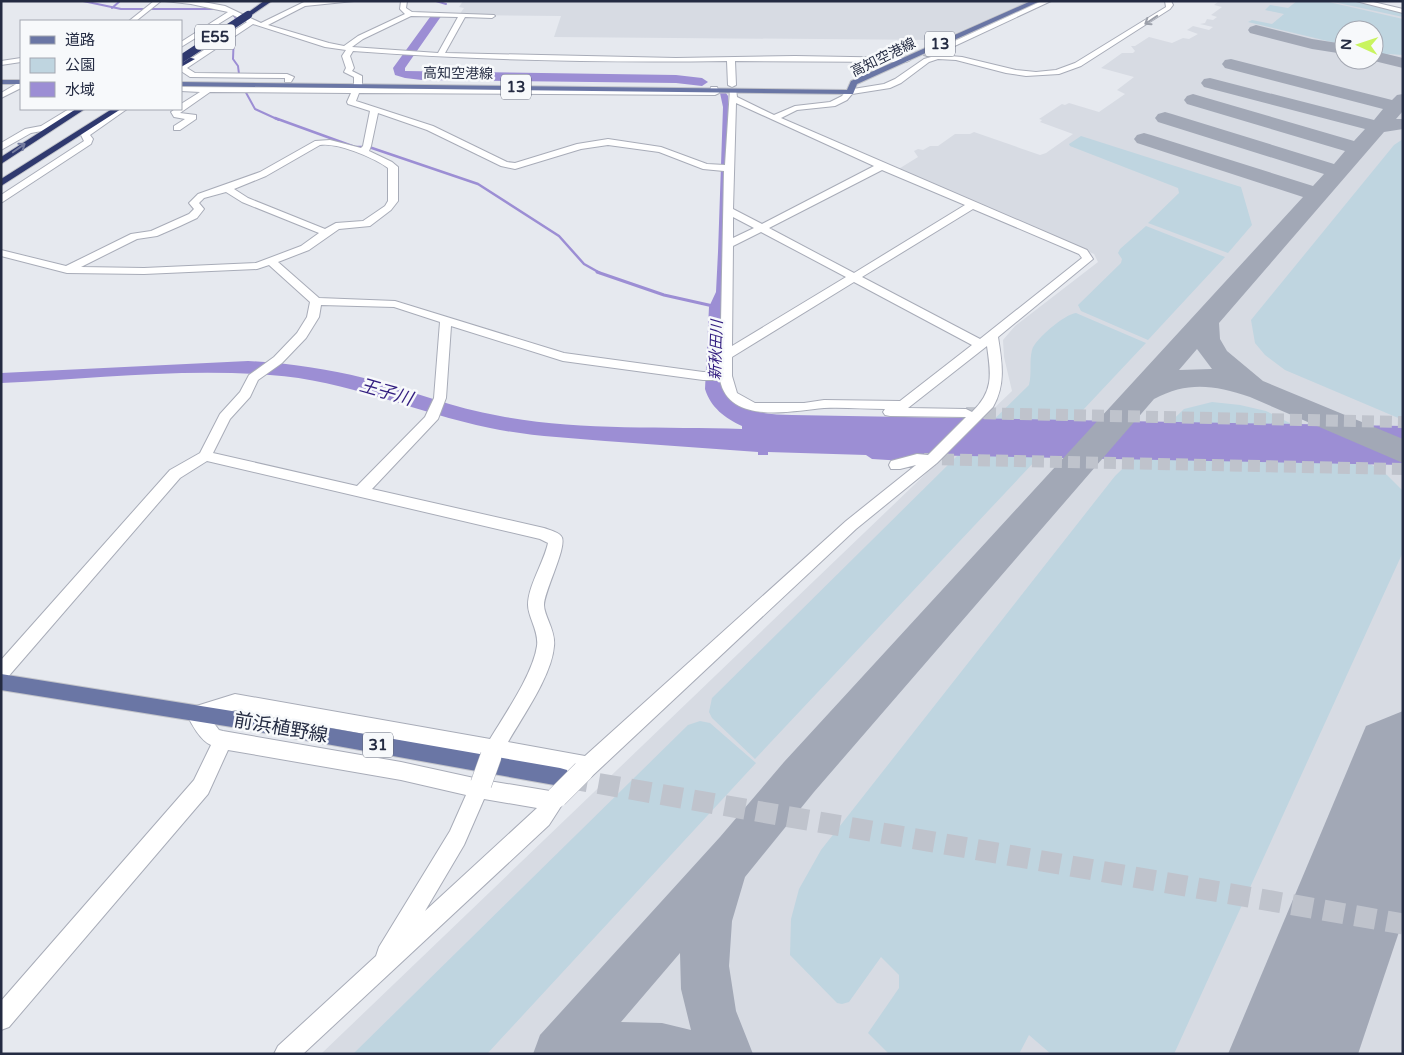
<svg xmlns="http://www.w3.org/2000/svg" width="1404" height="1055" viewBox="0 0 1404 1055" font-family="'Varela Round','Noto Sans JP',sans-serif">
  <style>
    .built { fill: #d7dbe3; fill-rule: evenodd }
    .green { fill: #bfd5e0 }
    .water { fill: #9c8ed4 }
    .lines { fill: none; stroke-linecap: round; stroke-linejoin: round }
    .stream-far2 { stroke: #9c8ed4; stroke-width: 2 }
    .stream-far1 { stroke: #9c8ed4; stroke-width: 2.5 }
    .stream { stroke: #9c8ed4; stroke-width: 3 }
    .river { fill: #9c8ed4; fill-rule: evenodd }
    .taxiway { fill: #a2a8b6; fill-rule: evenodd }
    .runway { fill: #a2a8b6; fill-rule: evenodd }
    .minor-tunnel { stroke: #bfc3cc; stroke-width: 12; stroke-dasharray: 12 6; stroke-linecap: butt }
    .major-tunnel { stroke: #bfc3cc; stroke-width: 21; stroke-dasharray: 21 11; stroke-linecap: butt }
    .minor-casing { stroke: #a8acb8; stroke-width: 2 }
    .major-casing { stroke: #c2c4ca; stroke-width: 2 }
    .highway-casing { stroke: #c2c4ca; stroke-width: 2 }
    .minor { fill: #fff; fill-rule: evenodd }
    .major { fill: #6a76a5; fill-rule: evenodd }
    .highway { fill: #2f396f; fill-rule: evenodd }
    .minor-bridge-casing { stroke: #a8acb8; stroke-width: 22; stroke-linecap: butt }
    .highway-bridge-casing { stroke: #c2c4ca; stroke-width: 8; stroke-linecap: butt }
    .minor-bridge { stroke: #fff; stroke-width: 21 }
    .highway-bridge { stroke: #2f396f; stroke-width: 8 }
    .oneway { stroke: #9ca0aa }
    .oneway2 { stroke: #757ca0 }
    .labels { text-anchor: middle; stroke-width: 5; stroke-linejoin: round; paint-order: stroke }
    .far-street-label { font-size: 14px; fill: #242b42; stroke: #f7f9fb }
    .shield { fill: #f7f9fb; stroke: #63697a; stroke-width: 1 }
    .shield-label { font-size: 15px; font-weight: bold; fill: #242b42 }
    .far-water-label { font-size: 15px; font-style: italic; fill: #311c7f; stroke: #f7f9fb }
    .water-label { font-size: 18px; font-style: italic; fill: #311c7f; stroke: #f7f9fb }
    .near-street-label { font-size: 19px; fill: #242b42; stroke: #f7f9fb }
  </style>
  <rect width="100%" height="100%" fill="#e6e9ef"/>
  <path class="built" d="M463,1H1029L940,40L554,37L561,16L459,15L464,8L459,7Z
    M1219,1H1356L1403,12V1054H321L1012,391L1004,357L1003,340L1015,326L1098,262L1094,254L897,170L918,157L914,151L918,149L923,150L930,146H938L955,134H970L974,132L1040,155L1046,153L1073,134L1040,122L1042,120L1039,119L1062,104L1065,105L1069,103L1099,112L1125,94L1117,90L1134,77L1101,68L1122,53H1133L1135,51L1131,46H1135L1149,37L1172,43L1183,38L1189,39L1198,34L1187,30L1193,26L1209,30L1213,27L1200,24L1205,23L1207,19L1213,20L1217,17L1211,15L1222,7L1214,5ZM1344,30H1374V60H1344Z"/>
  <path class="green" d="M1297,1L1329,2L1403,19V55L1389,54L1387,56L1374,52V30H1344V45L1248,22L1252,20L1272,24L1284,14L1265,10L1270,5L1288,8Z
    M1329,1H1356L1403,12V17Z
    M1081,136L1241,187L1252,225L1228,253L1148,223L1179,193L1178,188L1070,146L1069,144Z
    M1403,139V420L1285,370L1265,355L1255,343L1251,320L1394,145Z
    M1146,226L1225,257L1148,340L1081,311L1078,305L1121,263L1122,259L1118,253L1120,249Z
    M1076,313L1146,343L755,759L712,718L709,712L712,698L1029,385C1032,373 1029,362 1032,350C1035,339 1065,314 1076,313Z
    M1212,402L1240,405L1266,411L1369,463L1387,475L1403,491V552L1174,1054H1051L1029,1035L1019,1054H889L868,1033L899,988V975L881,957L849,1002L842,1004L837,1003L790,955L791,919L799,889L821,850L1115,476L1184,409Z
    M700,721L710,723L756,763L487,1054H353L688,725Z"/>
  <path class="water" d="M720,93H726L728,96L727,394C744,414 768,414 792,415L1403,426V465L919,455L904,461L872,459L866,455L768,452V455H758V452C707,448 656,445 605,441C566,438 528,436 490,428C416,413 347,380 270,375C181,368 90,379 1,383V373L248,361C287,363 327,369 364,378C410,390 453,408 500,416C579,431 662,426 742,429V426C725,418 711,408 705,389L709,307L716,292L718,252L723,107Z"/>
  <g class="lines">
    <path class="stream-far2" d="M83,1L121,9H146
      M436,1L446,4
      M112,8L120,1
      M149,9H219
      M231,12L236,18L233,24
      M234,33L233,59L238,66L239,74
      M244,89L255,109L279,120"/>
    <path class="stream-far1" d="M275,118L355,147H363
      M369,147L478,184L559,236L584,264L600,273"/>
    <path class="stream" d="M597,272L664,295L713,306"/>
    <path class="river" d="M437,12L442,15L405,68V71L676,75L702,78L708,82L702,86L676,83L422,80L405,78L395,75L393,68L433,13Z"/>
    <path class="taxiway" d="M1256,25L1312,39L1344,44V54L1312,49L1250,33L1248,30L1250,27Z
      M1374,51L1403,58V68L1370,60H1374Z
      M1231,59L1392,100L1397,95L1403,94V111L1396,119H1403V129L1384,132L1219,323L1220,339L1227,351L1263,381L1403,439V463L1250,397C1214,385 1188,381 1154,399L814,792L745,877L732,921L729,966L736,1011L753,1054H533L540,1035L720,837L784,762L1303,197L1137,143L1134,139L1137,135L1144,133L1151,135L1313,186L1324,174L1158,122L1155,118L1158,114L1165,112L1172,114L1334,164L1345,151L1187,104L1184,100L1187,96L1193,94L1354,141L1365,129L1204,87L1201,83L1204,79L1210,78L1374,120L1383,109L1225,68L1222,64L1225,60ZM1197,349L1212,369L1179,370ZM680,953L681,989L691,1030L662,1023L621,1022Z"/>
    <path class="runway" d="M1403,711V920L1358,1054H1228L1366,726Z"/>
    <path class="minor-tunnel" d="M966,413L1403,422
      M924,459L1403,469"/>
    <path class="major-tunnel" d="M567,778L1403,924"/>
    <defs>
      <path id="minor" d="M154,1H161L136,21H129Z
        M165,1H198L225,6L261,23L304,2L354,1L305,6L268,25L329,43L344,46L358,36L405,14L400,9L401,1H407L406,8L412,12L494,15L495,16L492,18L465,17L445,53L676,58L795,56L906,58L910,60L906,62L735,61L736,85L732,87L728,85L727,61C603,63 477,60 353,51L350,56L354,68L352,71L362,76V88L710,91L711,87H717L719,93L715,95L359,93L356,101L433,126L507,162L515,163L577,144L608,139L661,147L707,164L725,165L730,89H736L737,97L774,115L795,106L830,102L842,96L847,90L884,84L895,79L924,59L938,55L962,57L1016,70L1036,72L1056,70L1075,63L1166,7L1165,1H1171L1173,5L1170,9L1081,66L1059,74L1026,76L1006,73L956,60L938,59L929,62L901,83L890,88L852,94L847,100L835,106L797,110L781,118L1087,250L1093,259L998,337C1002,362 1006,384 993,407L937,463L856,529L590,778L583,780L576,778L574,772L500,759L498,762L491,765L484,762L482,756L235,710L210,718L219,730L223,731L401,762L474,778L481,775L488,777L489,781L550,791L557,787L564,790L567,797L549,825L303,1054H274L278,1046L376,956L379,947L450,831L466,795L401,780L228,750L208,794L9,1027L1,1030V1001L194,780L211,745C201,741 191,724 187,714L190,708L235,694L490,739C505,714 533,674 537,646C539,631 528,617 528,605C528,586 544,562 548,543L540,539L207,461L180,478L7,678L1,681V660L170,470L200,453L220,414L240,392L249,375L274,357L297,333L307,317L310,302L269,265L257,269L144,274L67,273L1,256V250L66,266L131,234L151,231L189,214L194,209L189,203L198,194L260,172L315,141L330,140L361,148L363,146L370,111L348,104L347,102L351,93L210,92L180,113L196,115V119L180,130H174V126L185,119L174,117L171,112L175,109H181V104L200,92L181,91V87L354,88V77L344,72L346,68L342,56L346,50L325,47L253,24L187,68L195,73L287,74L294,77L291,82H285V78L190,77L181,71V65L247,22L233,15L181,47V42L228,12L191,4ZM411,16L458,17L438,53L352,47L363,39ZM736,103L874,166L762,224L733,209ZM378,113L427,130L501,166L515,169L581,149L608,145L659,152L703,169L724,171L720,372H703L564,353L395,301L319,298L278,262L309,250L339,229L370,226L391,210L398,201V167L392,162L369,151L371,146ZM320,145C337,142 375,158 388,168V201L385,206L363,221L336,223L325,229L248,198L234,189L266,176ZM882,170L965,205L854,273L769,228ZM226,192L242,202L319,233L301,246L256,263L144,268L81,267L137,239L157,236L180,226L197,218L204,209L199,203L204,198ZM973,209L1079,254L1082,258L980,339L862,277ZM733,217L754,228L733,238ZM761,232L846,277L732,346L733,246ZM854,282L972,345L900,401L824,400L804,403H755L737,393L732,376V357ZM321,305L394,307L440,322L434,398L425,417L357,486L213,453L230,419L250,397L258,380L282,363L306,338L319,317ZM451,326L563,361L703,380H720C729,425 791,411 824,408C844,407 865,409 885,409L883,412L885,415L890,416L966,417L928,455L917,454L891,461L889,465L891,469H900L916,465L846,521L585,756L508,742C523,716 552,675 554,646C556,631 544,616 544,605C544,591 569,544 561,536C558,532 549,530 544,528L372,489L438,419L446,398ZM987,346C991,374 994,391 972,412L966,409L908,408ZM484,799L537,808L425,911L464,845Z
        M1042,1H1051L931,57L924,55Z
        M1356,1H1369L1403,9V13Z
        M21,58V62L1,65V61Z
        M18,83H21V88L1,98V93Z
        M69,109H78L47,130L31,133L1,150V143L25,129L41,126Z
        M118,109H127L90,135L93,139L91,144L1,203V195L84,141L81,135L82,133Z"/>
      <path id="major" d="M1031,1H1040L857,84L853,94H850L181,86V82L847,90L851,81Z
        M1,80H21V84H1Z
        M1,674L232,711L560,768L567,770L569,777L567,784L560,786L232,727L1,690Z"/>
      <path id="highway" d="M264,1H272L250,16H246V14Z
        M188,57L195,59L181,67V62Z
        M76,109H85L1,164V157Z
        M112,109H121L1,186V179Z"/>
    </defs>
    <use href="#minor" class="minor-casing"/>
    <use href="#major" class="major-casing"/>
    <use href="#highway" class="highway-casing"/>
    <use href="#minor" class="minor"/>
    <use href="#major" class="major"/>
    <use href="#highway" class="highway"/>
    <defs>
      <path id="minor-bridge" d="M481,784L491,756
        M557,797L583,771"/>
      <path id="highway-bridge" d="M181,59L248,15"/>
    </defs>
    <use href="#minor-bridge" class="minor-bridge-casing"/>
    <use href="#highway-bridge" class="highway-bridge-casing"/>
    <use href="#minor-bridge" class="minor-bridge"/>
    <use href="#highway-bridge" class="highway-bridge"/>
  </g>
  <defs><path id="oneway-shaft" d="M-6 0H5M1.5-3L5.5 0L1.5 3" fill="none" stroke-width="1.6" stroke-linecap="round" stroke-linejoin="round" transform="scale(1.25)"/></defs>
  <use class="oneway" href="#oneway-shaft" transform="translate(1151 20) rotate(146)"/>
  <use class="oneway2" href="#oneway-shaft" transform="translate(19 148) rotate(-35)"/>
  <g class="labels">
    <g class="far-street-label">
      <text transform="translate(883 57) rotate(-26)" y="5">高知空港線</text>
      <text transform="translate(458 73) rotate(1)" y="5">高知空港線</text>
    </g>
    <g class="shield">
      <rect x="195" y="24.5" width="40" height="25" rx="4"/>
      <rect x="925" y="31.5" width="30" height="25" rx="4"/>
      <rect x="501" y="74.5" width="30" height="25" rx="4"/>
      <rect x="363" y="732.5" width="30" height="25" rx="4"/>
    </g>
    <g class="shield-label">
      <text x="215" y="42">E55</text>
      <text x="940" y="49">13</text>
      <text x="516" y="92">13</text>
      <text x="378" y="750">31</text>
    </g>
    <g class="far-water-label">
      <text transform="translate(716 350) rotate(-88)" y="5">新秋田川</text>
    </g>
    <g class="water-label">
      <text transform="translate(386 392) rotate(16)" y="6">王子川</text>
    </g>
    <g class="near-street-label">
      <text transform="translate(281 727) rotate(10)" y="7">前浜植野線</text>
    </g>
  </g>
  <rect width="1404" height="1055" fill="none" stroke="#242b42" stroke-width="5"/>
  <rect x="20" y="20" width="162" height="90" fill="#f7f9fb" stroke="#a3a7b1"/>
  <rect x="30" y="36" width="25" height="8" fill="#6a76a5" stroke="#a3a7b1"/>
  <text x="65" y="45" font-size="15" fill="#242b42">道路</text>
  <rect x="30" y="58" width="25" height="15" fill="#bfd5e0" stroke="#a3a7b1"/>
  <text x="65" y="70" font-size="15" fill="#242b42">公園</text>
  <rect x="30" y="82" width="25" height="15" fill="#9c8ed4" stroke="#a3a7b1"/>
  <text x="65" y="95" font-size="15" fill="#242b42">水域</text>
  <g transform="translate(1359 45) rotate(273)"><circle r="24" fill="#f7f9fb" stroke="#a3a7b1"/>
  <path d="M0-4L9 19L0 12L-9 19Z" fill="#c9f45f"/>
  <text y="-8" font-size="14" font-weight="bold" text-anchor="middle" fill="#242b42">N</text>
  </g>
</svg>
